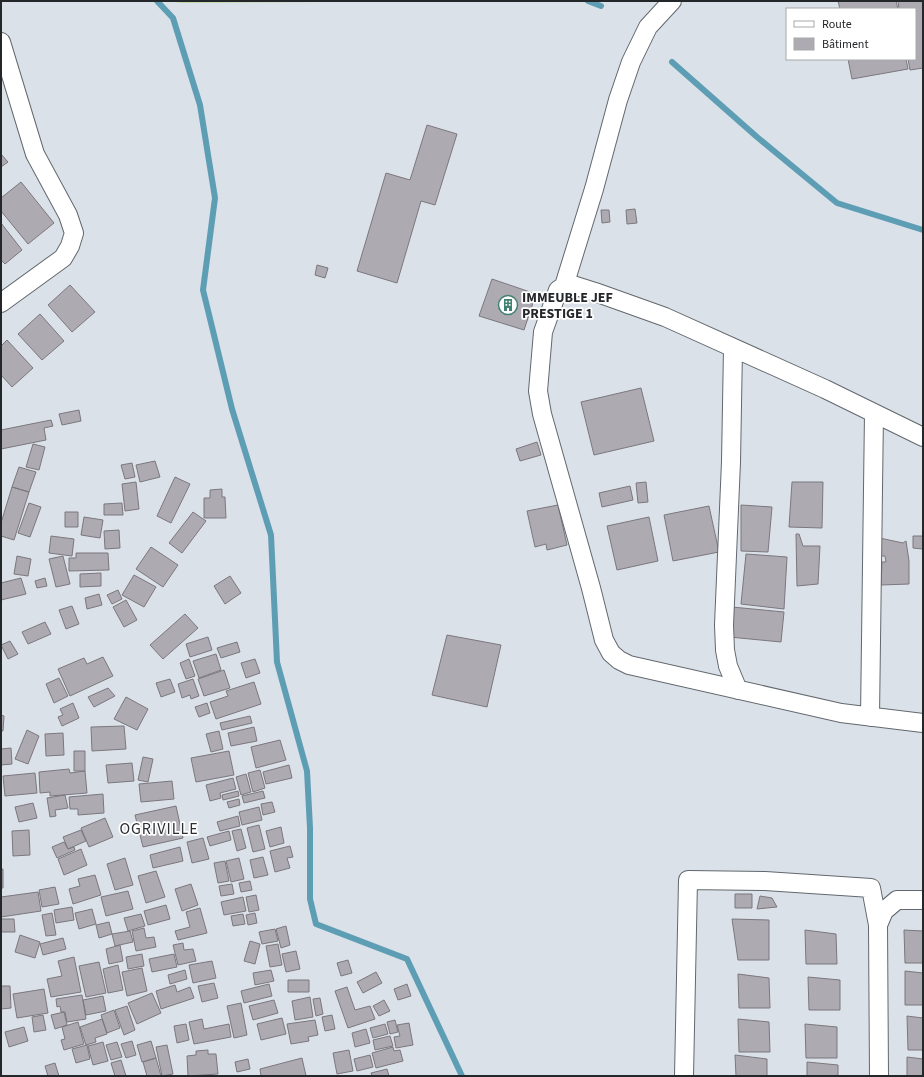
<svg xmlns="http://www.w3.org/2000/svg" width="924" height="1077" viewBox="0 0 924 1077" font-family="'Source Sans 3',sans-serif">
  <style>
    .green { fill: #c0d8a5 }
    .lines { fill: none; stroke-linecap: round; stroke-linejoin: round }
    .stream { stroke: #5e9eb5; stroke-width: 6 }
    .building { fill: #aeaab1; stroke: #7b777e }
    .minor-casing { stroke: #62686e; stroke-width: 20 }
    .minor { stroke: #fff; stroke-width: 18 }
    .labels { text-anchor: middle; stroke-width: 3.5; stroke-linejoin: round; paint-order: stroke }
    .poi-label { font-size: 14px; font-weight: bold; fill: #242729; stroke: #fff; text-anchor: start }
    .quarter-label { font-size: 16px; letter-spacing: 1px; fill: #2a2f34; stroke: #fff }
  </style>
  <rect width="100%" height="100%" fill="#dbe1e8"/>
  <path class="green" d="M170,1H463L181,3Z"/>
  <g class="lines">
    <path class="stream" d="M157,1L173,18L200,105L215,198L203,290L232,409L271,535L277,662L307,771L310,828V899L316,924L407,959L462,1076
      M588,1L601,6
      M672,62L757,137L837,203L923,230"/>
  </g>
  <path class="building" d="M838,1H896L898,9H840Z
    M898,1H923V68L910,70L908,59H915V9H899Z
    M848,59H906L908,69L852,79Z
    M427,125L457,134L435,205L421,201L397,283L357,271L386,173L410,180Z
    M1,154L8,162L1,167Z
    M21,182L54,223L28,244L1,211V198Z
    M635,209L637,223L627,224L626,210Z
    M601,210H609L610,222L602,223Z
    M1,223L22,250L5,264L1,260Z
    M317,265L328,268L325,278L315,275Z
    M492,279L536,294L524,330L479,316Z
    M70,285L95,312L72,332L48,305Z
    M40,314L64,341L42,360L18,334Z
    M7,340L33,368L12,387L1,375V346Z
    M641,388L654,441L594,455L581,402Z
    M79,410L81,421L62,425L59,414Z
    M51,420L53,426L44,428L46,440L1,449V430Z
    M537,442L541,455L520,461L516,449Z
    M33,444L45,447L39,470L26,467Z
    M155,461L160,477L140,482L136,465Z
    M132,463L135,477L125,479L121,465Z
    M19,467L36,472L29,492L12,487Z
    M175,477L190,484L171,523L157,516Z
    M136,482L139,509L125,511L122,484Z
    M646,482L648,502L638,503L636,483Z
    M792,482H823L822,528L789,527Z
    M630,486L633,500L602,507L599,493Z
    M12,487L29,492L14,540L1,536V523Z
    M222,489V497H225L226,518H204V498H210V490Z
    M29,503L41,507L30,537L18,533Z
    M122,503L123,515H104V504Z
    M558,505L567,545L547,550L546,544L535,547L527,511Z
    M741,505L772,507L768,552L741,551Z
    M709,506L719,552L673,561L664,515Z
    M65,512H78V527H65Z
    M193,512L206,521L182,553L169,543Z
    M84,517L103,520L100,538L81,535Z
    M649,517L658,561L617,570L607,526Z
    M119,530L120,548L105,549L104,531Z
    M796,534H799L803,546H820L818,584L797,586Z
    M51,536L74,539L72,556L49,553Z
    M913,536H923V549L913,548Z
    M875,537L903,543L906,541L909,561V584L881,585L882,562H886L885,556H873Z
    M151,547L178,565L163,587L136,569Z
    M76,553H108L109,570L69,571V558H76Z
    M746,554L787,557L784,609L741,604Z
    M17,556L31,559L28,576L14,574Z
    M63,556L70,584L56,587L49,559Z
    M101,573V586L80,587V574Z
    M134,575L156,587L144,607L122,595Z
    M230,576L241,593L225,604L214,586Z
    M21,578L26,594L1,600V583Z
    M45,578L47,586L37,588L35,581Z
    M118,590L122,599L112,604L107,595Z
    M99,594L102,605L87,609L85,598Z
    M126,600L137,620L124,627L113,607Z
    M72,606L79,624L66,629L59,610Z
    M732,607L784,612L781,642L729,637Z
    M185,614L198,628L163,659L150,645Z
    M45,622L51,634L28,644L22,632Z
    M447,635L501,645L487,707L432,695Z
    M208,637L212,650L190,657L186,644Z
    M10,641L18,654L8,659L1,645Z
    M237,642L240,652L221,658L217,648Z
    M216,654L221,670L199,678L193,661Z
    M103,657L113,676L70,696L58,669L84,658L87,664Z
    M189,659L195,676L186,679L180,663Z
    M255,659L260,673L246,678L241,663Z
    M224,670L230,688L204,696L198,679Z
    M59,678L68,696L54,703L46,684Z
    M170,679L175,692L161,697L156,683Z
    M193,679L199,696L191,699L190,695L182,698L178,684Z
    M254,682L261,704L216,719L210,702L228,696L226,691Z
    M108,688L115,696L94,707L88,697Z
    M126,697L148,709L137,730L114,719Z
    M73,703L79,718L62,726L58,717L63,715L60,709Z
    M207,703L210,713L199,717L195,707Z
    M1,715L4,716L3,731H1Z
    M250,716L252,723L222,730L220,723Z
    M124,726L126,749L92,751L91,727Z
    M254,727L257,741L231,746L228,733Z
    M27,730L39,736L28,764L15,759Z
    M219,731L223,749L211,752L206,734Z
    M63,733L64,755L46,756L45,734Z
    M280,740L286,760L256,768L251,747Z
    M11,748L12,764L1,765V749Z
    M74,751H85V771H74Z
    M229,751L234,775L196,782L191,758Z
    M143,757L153,759L148,782L138,780Z
    M132,763L134,781L108,783L106,765Z
    M289,765L292,778L266,784L263,772Z
    M69,769L70,773L85,771L87,793L50,796V792L40,793L39,772Z
    M260,770L265,788L253,792L248,773Z
    M35,773L37,793L5,796L3,776Z
    M246,774L251,792L241,795L236,777Z
    M233,778L236,789L220,793L221,798L210,801L206,785Z
    M172,781L174,799L141,802L139,784Z
    M238,791L239,796L223,800L222,795Z
    M263,791L265,798L244,803L242,796Z
    M103,794L104,813L78,815V809H70L69,797Z
    M65,795L68,808L55,810L56,816L50,817L47,798Z
    M239,799L240,805L229,808L227,802Z
    M272,802L275,812L263,815L261,804Z
    M33,803L37,818L19,822L15,807Z
    M176,806L183,838L143,847L135,815Z
    M259,807L262,820L242,825L239,812Z
    M238,816L240,826L220,831L217,822Z
    M105,818L113,837L89,847L81,828Z
    M259,825L265,849L253,852L247,828Z
    M281,827L284,843L270,847L266,831Z
    M241,829L246,848L237,851L232,831Z
    M29,830L30,855L13,856L12,831Z
    M81,830L86,841L68,849L63,837Z
    M229,831L231,840L210,846L207,837Z
    M203,838L209,859L192,863L187,842Z
    M64,842L68,849L74,847L75,850L57,858L52,847Z
    M290,846L293,857L287,858L290,868L275,872L270,851Z
    M180,847L183,861L153,868L150,855Z
    M81,849L87,865L64,875L58,859Z
    M263,857L268,875L254,878L250,860Z
    M125,858L133,885L115,890L107,864Z
    M239,858L244,879L231,882L226,861Z
    M225,861L229,881L218,883L214,863Z
    M1,869H3V888H1Z
    M156,871L165,897L146,903L138,876Z
    M95,875L101,895L73,904L69,889L80,886L78,879Z
    M250,881L252,890L241,892L239,883Z
    M191,884L198,905L182,911L175,889Z
    M232,884L234,894L221,896L219,886Z
    M55,887L59,904L42,907L39,890Z
    M128,891L133,909L106,916L101,897Z
    M38,892L41,911L1,917V897Z
    M735,894H752V908H735Z
    M256,895L259,910L249,912L246,897Z
    M760,896L772,898L777,907L757,909Z
    M243,897L246,911L224,915L221,902Z
    M166,905L170,919L148,925L144,911Z
    M72,907L74,920L56,923L54,910Z
    M200,908L207,933L178,940L175,931L190,927L186,912Z
    M92,909L96,924L79,929L75,913Z
    M52,913L56,935L46,936L42,915Z
    M255,913L257,923L248,925L246,915Z
    M141,914L145,926L128,931L124,918Z
    M243,914L245,924L233,926L231,916Z
    M1,919H14L15,932H1Z
    M732,919L769,920V960H738Z
    M109,922L112,934L99,938L96,925Z
    M286,926L290,945L281,948L276,929Z
    M144,928L146,938L154,937L156,947L136,951L132,931Z
    M275,929L278,941L262,944L259,932Z
    M805,930L836,934L837,964H806Z
    M904,930L923,931V963H905Z
    M130,931L133,942L115,946L112,934Z
    M20,935L40,942L35,958L15,952Z
    M63,938L66,949L43,955L40,944Z
    M250,941L260,944L255,964L244,961Z
    M183,943L184,950L193,949L196,961L178,965L173,945Z
    M278,944L282,965L270,967L266,946Z
    M120,945L123,961L109,964L106,949Z
    M296,951L300,969L286,972L282,954Z
    M142,954L144,966L128,969L126,957Z
    M174,954L177,967L152,972L149,959Z
    M74,957L81,992L51,997L47,979L62,976L58,961Z
    M348,960L352,973L341,976L337,963Z
    M212,961L216,978L193,983L189,965Z
    M99,962L106,993L86,997L79,966Z
    M118,965L123,990L108,993L103,969Z
    M142,968L147,991L127,996L122,972Z
    M185,970L187,979L170,984L168,975Z
    M271,970L274,981L255,985L253,973Z
    M905,971L923,973V1005H905Z
    M376,972L382,983L363,993L357,982Z
    M738,974L769,978L770,1008H739Z
    M808,977L840,980V1010H809Z
    M288,980H309V992H288Z
    M214,983L218,998L202,1002L198,986Z
    M269,984L272,996L244,1003L241,991Z
    M407,984L411,996L398,1000L394,989Z
    M175,985L177,992L190,987L194,998L161,1009L156,991Z
    M1,986H10L11,1008L1,1009Z
    M347,987L355,1010L370,1006L375,1019L348,1028L335,991Z
    M44,989L48,1013L17,1018L13,994Z
    M152,993L161,1013L137,1024L128,1003Z
    M82,995L86,1019L67,1022L65,1012H61L60,1006L57,1007L56,999Z
    M103,996L106,1011L86,1015L83,1000Z
    M310,997L313,1017L295,1020L292,1001Z
    M320,998L323,1014L316,1016L313,999Z
    M274,1000L278,1013L253,1020L249,1006Z
    M384,1000L390,1011L379,1016L373,1006Z
    M241,1003L247,1035L234,1038L227,1006Z
    M127,1006L135,1030L124,1035L115,1010Z
    M114,1010L120,1028L107,1033L101,1015Z
    M64,1012L67,1025L55,1029L51,1015Z
    M43,1015L46,1030L34,1032L32,1017Z
    M332,1015L335,1029L325,1031L322,1017Z
    M907,1016L923,1018V1050H908Z
    M282,1018L286,1034L261,1040L257,1024Z
    M102,1019L107,1034L95,1038L96,1042L86,1045L80,1027Z
    M202,1019L204,1029L229,1024L231,1037L194,1044L189,1022Z
    M738,1019L769,1022L770,1052H739Z
    M315,1020L318,1035L308,1037L309,1041L291,1044L287,1024Z
    M395,1020L398,1032L390,1034L387,1022Z
    M78,1022L84,1044L64,1050L61,1040L65,1039L62,1027Z
    M409,1023L413,1045L396,1048L394,1037L400,1036L397,1025Z
    M186,1024L189,1040L177,1043L174,1026Z
    M385,1024L388,1034L373,1038L370,1028Z
    M805,1024L837,1027V1058H806Z
    M24,1027L28,1041L9,1047L5,1032Z
    M366,1029L370,1043L355,1047L352,1033Z
    M390,1036L393,1046L375,1050L373,1040Z
    M132,1041L136,1055L126,1058L121,1044Z
    M151,1041L156,1058L142,1062L137,1045Z
    M103,1042L108,1061L93,1065L88,1046Z
    M117,1042L122,1057L111,1060L106,1045Z
    M87,1045L90,1059L76,1063L72,1049Z
    M167,1045L173,1074L162,1076L156,1047Z
    M393,1047L394,1051L400,1050L403,1061L376,1068L372,1053Z
    M208,1050V1054H216L218,1074L188,1076L187,1056L196,1055V1051Z
    M349,1050L353,1071L337,1074L333,1053Z
    M370,1055L373,1067L357,1071L354,1059Z
    M735,1055L767,1059V1076H736Z
    M907,1057L923,1059V1076H907Z
    M156,1058L161,1076H147L143,1062Z
    M302,1058L306,1076H261L260,1069Z
    M248,1059L250,1069L237,1072L235,1062Z
    M121,1060L126,1076H115L111,1063Z
    M807,1062L838,1065V1076H807Z
    M55,1063L59,1076H48L45,1066Z
    M387,1069L389,1076H372L371,1073Z"/>
  <g class="lines">
    <defs>
      <path id="minor" d="M1,42L35,154L68,215L74,233L70,246L63,258L1,303
        M564,286L594,189L618,100L631,62L648,27L672,1
        M733,348L731,462L724,625L725,650L728,666L738,690
        M923,437L825,389L665,317L595,292L573,285L564,286L558,290L543,332L538,391L542,414L591,588L604,640L611,653L619,660L629,665L841,713L923,723
        M870,717L874,413
        M878,925L884,911L897,900H923
        M684,1076L688,880L765,881L871,888L878,925L879,1076"/>
    </defs>
    <use href="#minor" class="minor-casing"/>
    <use href="#minor" class="minor"/>
  </g>
  <defs>
    <symbol id="building-ring" viewBox="-11 -11 22 22"><circle r="9.5" fill="#fff" stroke="#408171" stroke-width="1.5"/><path d="M-4-6H4V6H1V3H-1V6H-4ZM-2.5-4.3h1.7v1.8h-1.7ZM.8-4.3h1.7v1.8H.8ZM-2.5-1h1.7V.8h-1.7ZM.8-1h1.7V.8H.8Z" fill="#408171"/></symbol>
  </defs>
  <g fill-rule="evenodd">
    <use href="#building-ring" x="497" y="294" width="22" height="22"/>
  </g>
  <g class="labels">
    <g class="poi-label">
      <text x="522" y="302">IMMEUBLE JEF<tspan x="522" dy="16">PRESTIGE 1</tspan></text>
    </g>
    <g class="quarter-label">
      <text x="159" y="834">OGRIVILLE</text>
    </g>
  </g>
  <rect width="924" height="1077" fill="none" stroke="#242729" stroke-width="4"/>
  <rect x="786" y="8" width="130" height="52" fill="#ffffff" stroke="#a7a9a9"/>
  <rect x="794" y="21" width="20" height="6" fill="#ffffff" stroke="#a7a9a9"/>
  <text x="822" y="28" font-size="12" fill="#242729">Route</text>
  <rect x="794" y="38" width="20" height="12" fill="#aeaab1" stroke="#a7a9a9"/>
  <text x="822" y="48" font-size="12" fill="#242729">Bâtiment</text>
</svg>
